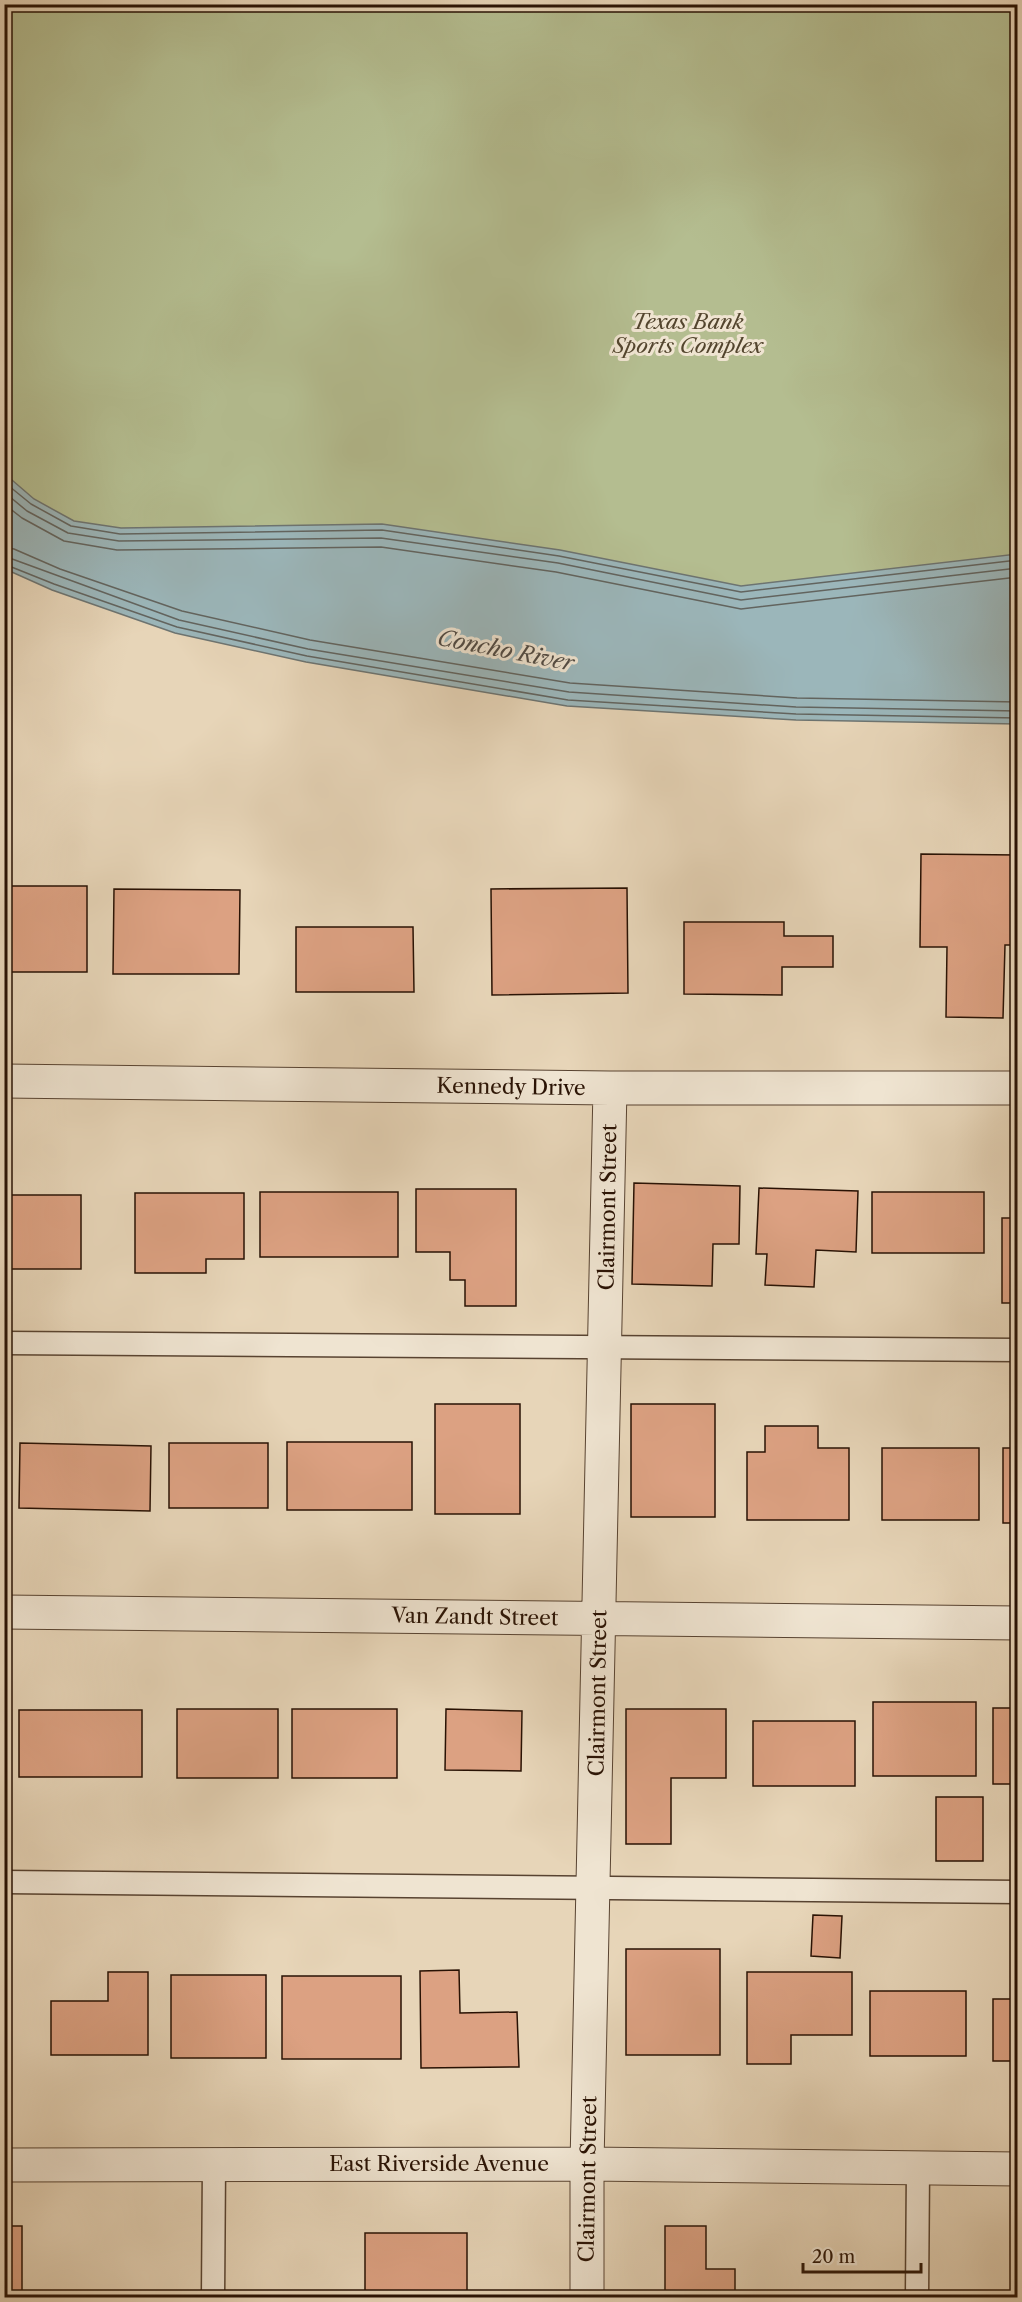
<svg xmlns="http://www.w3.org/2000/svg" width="1022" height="2302" viewBox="0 0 1022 2302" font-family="'Libre Caslon Text',serif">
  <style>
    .green { fill: #b4bd90; stroke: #6e684a; stroke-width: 1.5 }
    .water { fill: #9bb6ba; stroke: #6d7471; stroke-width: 1.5 }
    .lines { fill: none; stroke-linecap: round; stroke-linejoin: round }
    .shore { stroke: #62645f; stroke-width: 1.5 }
    .building { fill: #dca182; stroke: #291204; stroke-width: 1.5 }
    .lane-casing { stroke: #584331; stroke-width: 25 }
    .street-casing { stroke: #584331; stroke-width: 35 }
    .lane { stroke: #efe4d1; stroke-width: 22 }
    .street { stroke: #efe4d1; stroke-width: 33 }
    .labels { text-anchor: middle; stroke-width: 6; stroke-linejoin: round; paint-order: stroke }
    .park-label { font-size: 21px; font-style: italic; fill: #53452e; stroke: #efe4d1 }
    .street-label { font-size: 21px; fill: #291204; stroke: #efe4d1 }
    .water-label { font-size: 22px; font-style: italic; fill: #514b44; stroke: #efe4d1 }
  </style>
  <rect width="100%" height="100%" fill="#e7d5b8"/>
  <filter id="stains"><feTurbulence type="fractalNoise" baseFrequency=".00333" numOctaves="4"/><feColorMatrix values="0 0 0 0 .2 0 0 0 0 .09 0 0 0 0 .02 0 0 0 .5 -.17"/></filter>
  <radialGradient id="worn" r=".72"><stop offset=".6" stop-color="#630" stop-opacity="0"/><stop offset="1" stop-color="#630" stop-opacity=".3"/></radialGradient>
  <path class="green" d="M4,5H1017V662L5,541Z"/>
  <path class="water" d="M5,474L34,499L74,521L121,528L382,524L560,550L741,586L1017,554V724L796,720L567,706L306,662L175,633L52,590L5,569Z"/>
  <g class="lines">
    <path class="shore" d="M4,482L31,504L71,526L120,534L382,530L559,556L741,592L1018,560
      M4,492L27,511L68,533L119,541L381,538L558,563L741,600L1018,568
      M4,504L22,518L64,541L117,550L381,547L556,572L741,609L1018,577
      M4,547L14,549L60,569L182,611L310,640L570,683L797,698L1018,702
      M4,556L179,620L308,649L569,692L796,707L1018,711
      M4,564L54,584L177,627L307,656L568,700L796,714L1018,718"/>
  </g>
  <path class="building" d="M921,854L1018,855V945H1005L1003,1018L946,1017L947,947H920Z
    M4,886H87V972H4Z
    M627,888L628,993L492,995L491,889Z
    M114,889L240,890L239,974H113Z
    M684,922H784V936H833V967H782V995L684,994Z
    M296,927H413L414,992H296Z
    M634,1183L740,1186L739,1244H713L712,1286L632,1284Z
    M759,1188L858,1191L856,1252L816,1250L814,1287L765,1285L767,1254H756Z
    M416,1189H516V1306H465V1280H450V1252H416Z
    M260,1192H398V1257H260Z
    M872,1192H984V1253H872Z
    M135,1193H244V1259H206V1273H135Z
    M4,1195H81V1269H4Z
    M1002,1218H1018V1303H1002Z
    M435,1404H520V1514H435Z
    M631,1404H715V1517H631Z
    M765,1426H818V1448H849V1520H747V1452H765Z
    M287,1442H412V1510H287Z
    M20,1443L151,1446L150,1511L19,1508Z
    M169,1443H268V1508H169Z
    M882,1448H979V1520H882Z
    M1003,1448H1018V1523H1003Z
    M873,1702H976V1776H873Z
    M993,1708H1018V1784H993Z
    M177,1709H278V1778H177Z
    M292,1709H397V1778H292Z
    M446,1709L522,1711L521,1771L445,1770Z
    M626,1709H726V1778H671V1844H626Z
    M19,1710H142V1777H19Z
    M753,1721H855V1786H753Z
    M936,1797H983V1861H936Z
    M813,1915L842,1916L840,1958L811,1956Z
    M626,1949H720V2055H626Z
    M459,1970L460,2013L517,2012L519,2067L421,2068L420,1971Z
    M108,1972H148V2055H51V2001H108Z
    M747,1972H852V2035H791V2064H747Z
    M171,1975H266V2058H171Z
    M282,1976H401V2059H282Z
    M870,1991H966V2056H870Z
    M993,1999H1018V2061H993Z
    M4,2226H22V2298H4Z
    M665,2226H706V2269H735V2298H665Z
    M365,2233H467V2298H365Z"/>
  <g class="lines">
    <defs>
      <path id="lane" d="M4,1343L1018,1350
        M4,1882L1018,1892
        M213,2298L214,2164
        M917,2298L918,2168"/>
      <path id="street" d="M4,1081L610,1088H1018
        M4,1612L1018,1623
        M4,2165L587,2164L1018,2169
        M587,2298V2164L610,1088"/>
    </defs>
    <use href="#lane" class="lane-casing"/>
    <use href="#street" class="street-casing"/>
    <use href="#lane" class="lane"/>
    <use href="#street" class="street"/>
  </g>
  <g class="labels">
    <g class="park-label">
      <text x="688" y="329">Texas Bank<tspan x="688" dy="24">Sports Complex</tspan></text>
    </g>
    <g class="street-label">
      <text transform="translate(511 1087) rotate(1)" y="7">Kennedy Drive</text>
      <text transform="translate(608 1207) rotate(-89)" y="7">Clairmont Street</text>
      <text transform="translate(475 1617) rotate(1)" y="7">Van Zandt Street</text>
      <text transform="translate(598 1693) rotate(-89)" y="7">Clairmont Street</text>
      <text x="439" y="2171">East Riverside Avenue</text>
      <text transform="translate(588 2179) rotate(-89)" y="7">Clairmont Street</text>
    </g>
    <g class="water-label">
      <text transform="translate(506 650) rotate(11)" y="8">Concho River</text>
    </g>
  </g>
  <rect width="1022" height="2302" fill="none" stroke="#e7d5b8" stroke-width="24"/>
  <rect x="6" y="6" width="1010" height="2290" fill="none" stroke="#291204" stroke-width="3"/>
  <rect x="12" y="12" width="998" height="2278" fill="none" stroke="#291204" stroke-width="1.5"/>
  <path d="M803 2263v9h118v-9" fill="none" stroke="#291204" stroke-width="3"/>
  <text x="812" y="2263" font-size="18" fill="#291204" stroke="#efe4d1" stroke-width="4.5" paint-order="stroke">20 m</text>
  <rect width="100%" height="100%" filter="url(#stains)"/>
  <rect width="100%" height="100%" fill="url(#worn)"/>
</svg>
